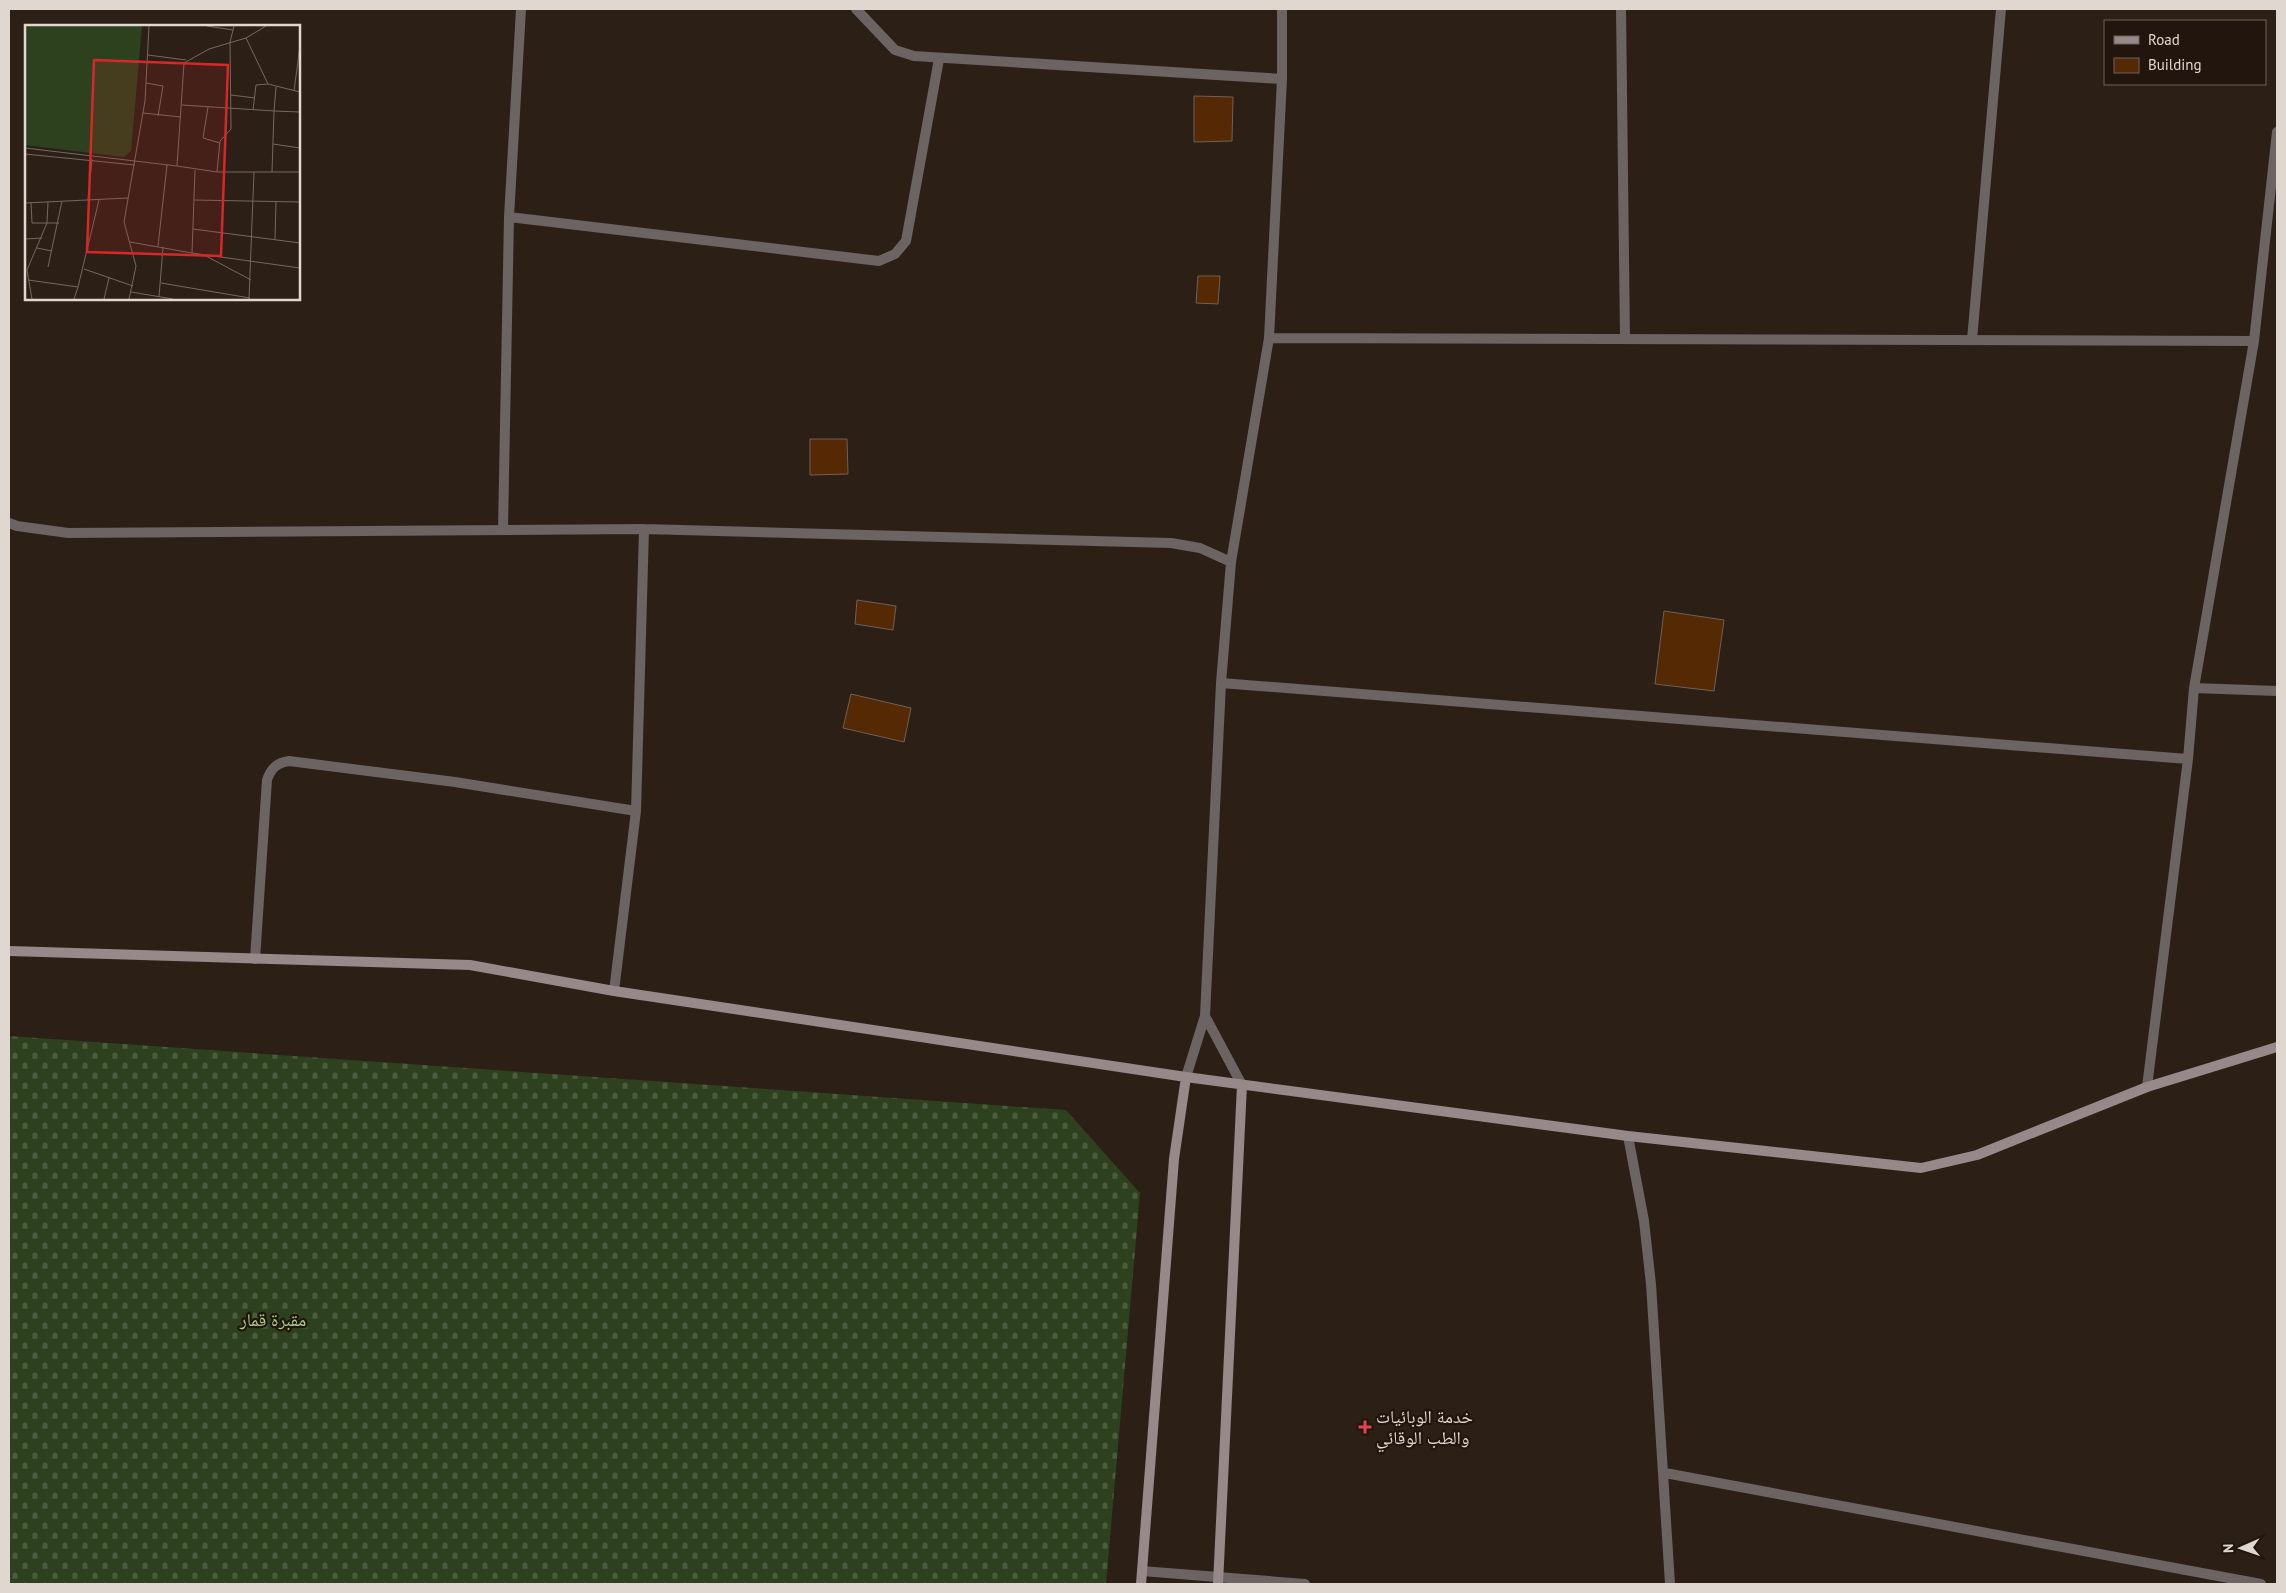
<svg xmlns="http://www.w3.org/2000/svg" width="2286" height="1593" viewBox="0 0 2286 1593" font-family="'PT Sans','Noto Naskh Arabic',sans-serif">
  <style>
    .cemetery { fill: url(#cemetery-stones) }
    .building { fill: #542904; stroke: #706056 }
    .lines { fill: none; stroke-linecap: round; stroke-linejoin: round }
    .street { stroke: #6c6363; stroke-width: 10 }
    .secondary { stroke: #978889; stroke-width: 10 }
    .health-dot { fill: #e0444e; stroke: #22150d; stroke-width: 2 }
    .labels { text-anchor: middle; stroke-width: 4.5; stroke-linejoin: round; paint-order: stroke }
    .park-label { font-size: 18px; fill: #a5d086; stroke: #22150d }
    .poi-label { font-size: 18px; fill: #e0d7d1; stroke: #22150d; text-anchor: start }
    .inset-road { fill: none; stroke: #746961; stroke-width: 1 }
    .view { fill: #d62828; fill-opacity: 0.15; stroke: #d62828; stroke-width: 2.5 }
    .inset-edge { fill: none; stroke: #e0d7d1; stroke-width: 2.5 }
  </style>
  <defs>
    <pattern id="cemetery-stones" width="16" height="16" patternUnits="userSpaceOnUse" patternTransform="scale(1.25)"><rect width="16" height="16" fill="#2d411e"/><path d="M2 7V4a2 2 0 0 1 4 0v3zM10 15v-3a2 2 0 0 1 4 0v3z" fill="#4b5c3e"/></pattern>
  </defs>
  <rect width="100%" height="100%" fill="#2c1f16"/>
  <path class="cemetery" d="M9,1036L1066,1110L1140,1193L1106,1584H9Z"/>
  <path class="building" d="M1194,96L1233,97L1232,141L1194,142Z
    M1198,276H1220L1218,304L1196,303Z
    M810,439H847L848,474L810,475Z
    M857,600L896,606L893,630L855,624Z
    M1664,611L1724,620L1714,691L1655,684Z
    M851,694L911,708L904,742L843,728Z"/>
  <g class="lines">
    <path class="street" d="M856,9L895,50L914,56L1282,79
      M1621,9L1625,339
      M509,217L879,261L895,254L906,241L939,59
      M1269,338L2254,341L2194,688L2188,759L2147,1087
      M1972,340L2001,9
      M2254,341L2277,132
      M9,523L17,526L68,533L644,529L1171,543L1200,548L1231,562L1221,683L1205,1016L1186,1077
      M503,529L509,217L521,9
      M1231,562L1269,338L1282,79V9
      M1221,683L2188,759
      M2194,688L2277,691
      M255,959L267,780C271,768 277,763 289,761L455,782L636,811
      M614,991L636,811L644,529
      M1205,1016L1242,1085
      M1628,1136L1644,1221L1651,1284L1670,1584
      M1665,1473L2261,1584
      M1142,1571L1305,1584"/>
    <path class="secondary" d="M9,951L470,965L614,991L1186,1077L1628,1136L1921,1168L1977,1155L2147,1087L2277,1047
      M1141,1584L1174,1159L1186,1077
      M1218,1584L1242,1085"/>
  </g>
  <path class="health-dot" d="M1362.5 1419.5h5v5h5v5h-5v5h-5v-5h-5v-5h5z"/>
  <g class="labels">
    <g class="park-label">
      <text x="273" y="1326">مقبرة قمار</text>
    </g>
    <g class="poi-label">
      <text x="1376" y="1423">خدمة الوبائيات<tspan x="1376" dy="21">والطب الوقائي</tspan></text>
    </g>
  </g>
  <g transform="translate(25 25)">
    <rect width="275" height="275" fill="#2c1f16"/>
    <path d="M0,1H117L106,126L99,132L0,120Z" fill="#2d411e"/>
    <path class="inset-road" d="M182,1L208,5M221,13L243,59L275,67M123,30L161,35M121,58L138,61L133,91M251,62L249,86L275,87M269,66L275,21M206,70L230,73M183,82L178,113L195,118M228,85L231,60L243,59M118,88L156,92M248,119L275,123M0,123L152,141L159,38L184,24L221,13L241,1M0,129L110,140M152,141L192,147H247L249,86L157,80M192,147L195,116L206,104L205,17L209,1M247,147H275M63,175L67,134M169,175L275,177M6,177L7,198H34M0,178L103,173M168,204L275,218M0,214L17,213M250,214L251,177M105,217L167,228L170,145M133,221L142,140M12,223L27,226M167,228L275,243M181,231L226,255M23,242L37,176M59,244L108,261M3,255L53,262L49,274M136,258L225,273M53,262L74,175M106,267L148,274M134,272L138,222M7,274L2,245L22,198L23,177M79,274L84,253M104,274L111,241L99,197L120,76L124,1M224,274L229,147"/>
    <path class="view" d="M69,35L203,40L196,231L62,227Z"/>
    <rect width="275" height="275" class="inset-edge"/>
  </g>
  <rect width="2286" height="1593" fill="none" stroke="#e0d7d1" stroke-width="20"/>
  <rect x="2104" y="20" width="162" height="65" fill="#22150d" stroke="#6e635b"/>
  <rect x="2114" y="36" width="25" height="8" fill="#978889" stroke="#6e635b"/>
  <text x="2148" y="45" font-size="15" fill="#e0d7d1">Road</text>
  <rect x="2114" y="58" width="25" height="15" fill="#542904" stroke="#6e635b"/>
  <text x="2148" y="70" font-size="15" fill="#e0d7d1">Building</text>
  <g transform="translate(2241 1548) rotate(268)" stroke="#22150d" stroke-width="4" paint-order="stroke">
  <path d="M0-4L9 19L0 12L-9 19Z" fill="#e0d7d1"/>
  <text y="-8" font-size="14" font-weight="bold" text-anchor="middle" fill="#e0d7d1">N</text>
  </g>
</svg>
